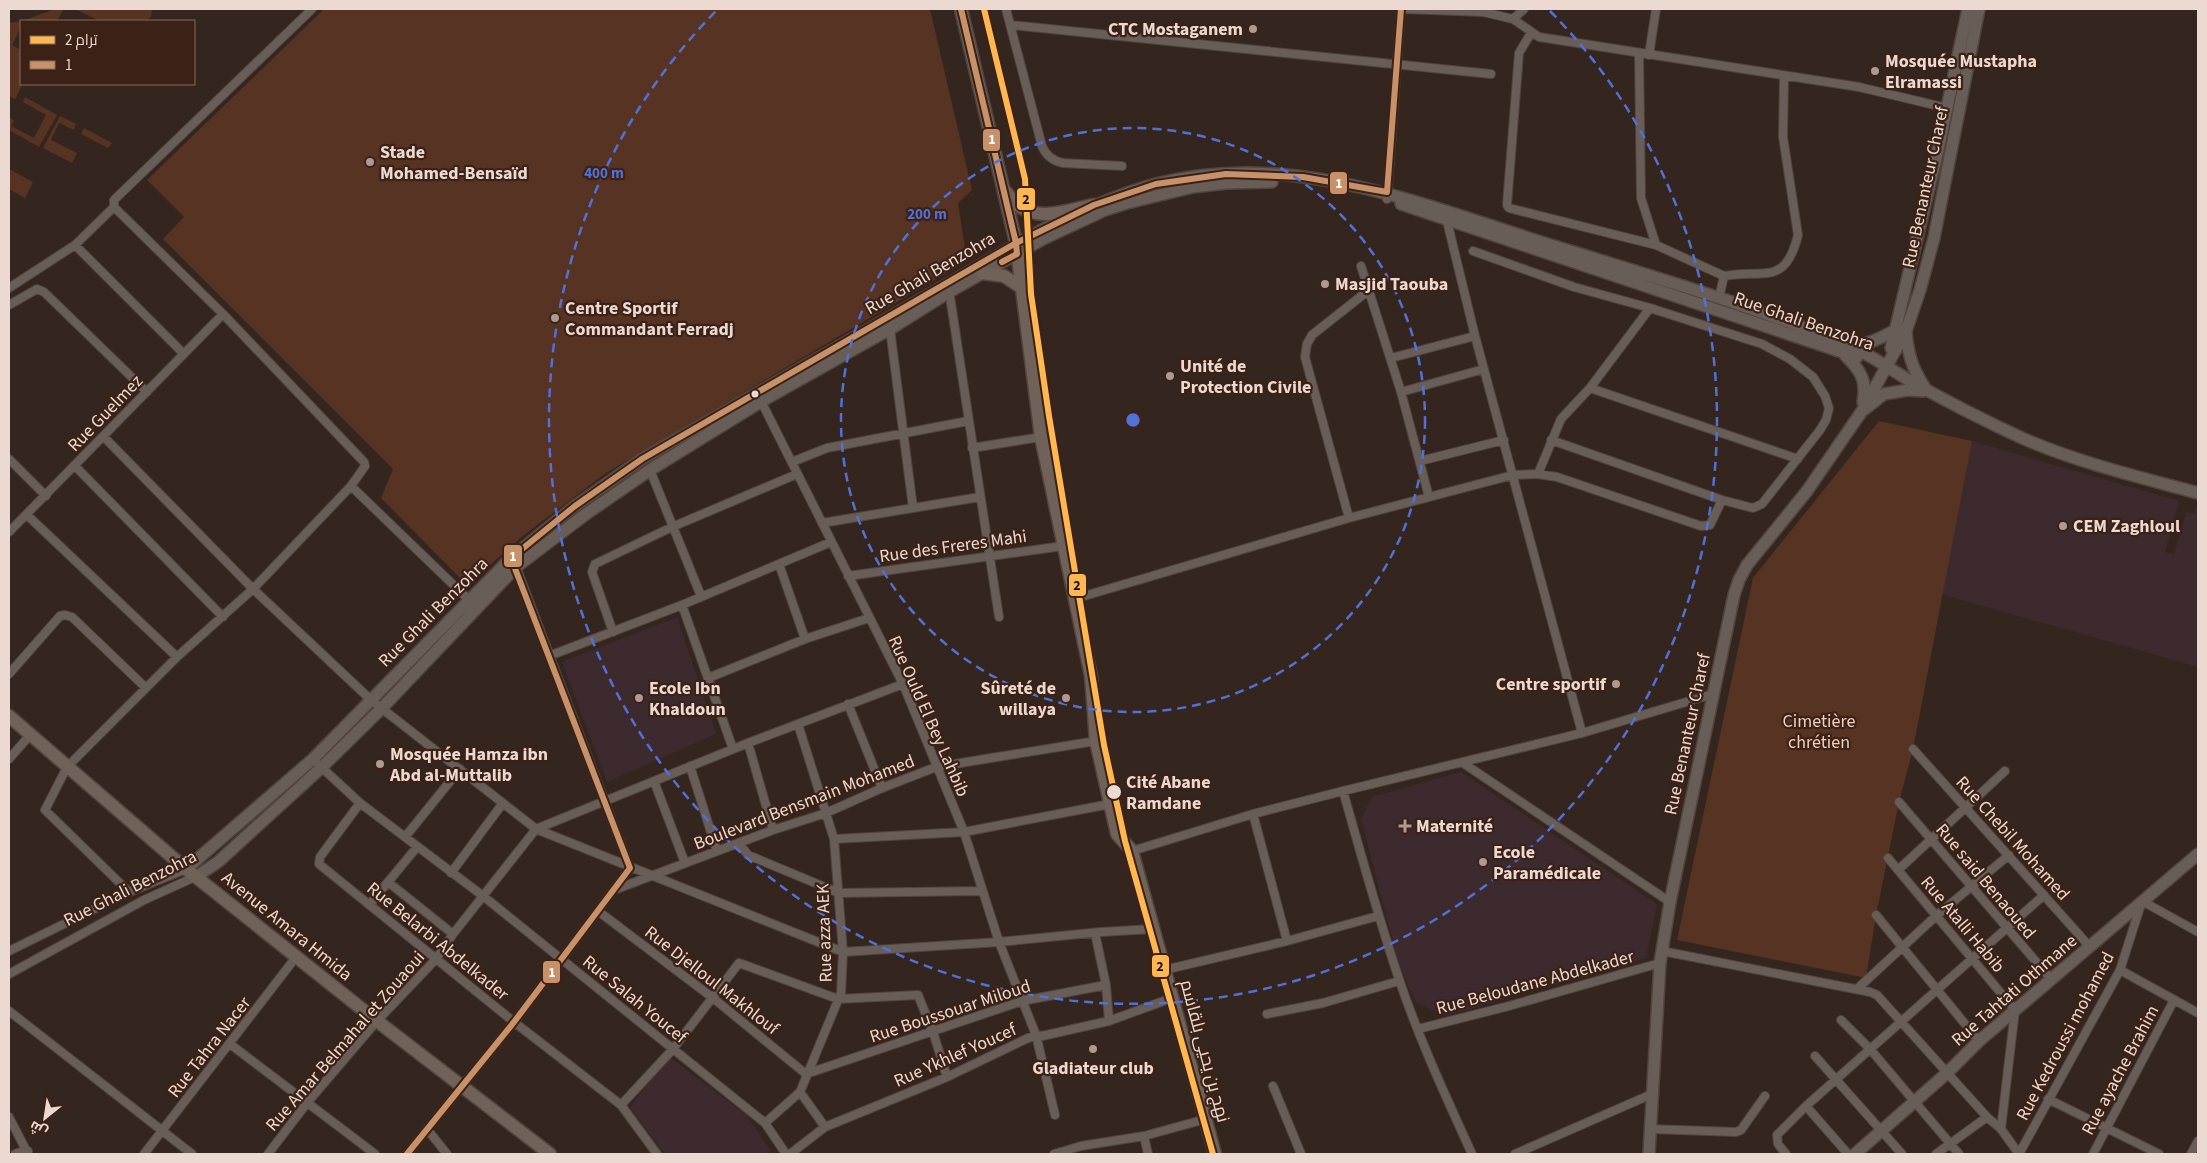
<svg xmlns="http://www.w3.org/2000/svg" width="2207" height="1163" viewBox="0 0 2207 1163" font-family="'Source Sans 3',Cairo,sans-serif">
  <style>
    .commercial { fill: #3d2a2e }
    .green { fill: #573323 }
    .lines { fill: none; stroke-linecap: round; stroke-linejoin: round }
    .street-casing { stroke: #51433e; stroke-width: 10 }
    .secondary-casing { stroke: #51433e; stroke-width: 14 }
    .primary-casing { stroke: #51433e; stroke-width: 15 }
    .street { stroke: #695d58; stroke-width: 8 }
    .secondary { stroke: #695d58; stroke-width: 11 }
    .primary { stroke: #706258; stroke-width: 12 }
    .bus-1-casing { stroke: #3c2216; stroke-width: 10 }
    .bus-1 { stroke: #c7916a; stroke-width: 6 }
    .tram-1-casing { stroke: #3c2216; stroke-width: 10 }
    .tram-1 { stroke: #ffb752; stroke-width: 6 }
    .ring { fill: none; stroke: #5171d6; stroke-width: 2.5; stroke-dasharray: 9 6 }
    .poi-dot { fill: #ac9a93; stroke: #3c2216; stroke-width: 2 }
    .bus-dot { fill: #ecd9d2; stroke: #3c2216; stroke-width: 2 }
    .labels { text-anchor: middle; stroke-width: 4.5; stroke-linejoin: round; paint-order: stroke }
    .poi-label { font-size: 18px; font-weight: bold; fill: #ecd9d2; stroke: #3c2216; text-anchor: start }
    .street-label { font-size: 18px; fill: #ecd9d2; stroke: #3c2216 }
    .park-label { font-size: 18px; fill: #f4cdbd; stroke: #3c2216 }
    .stop-label { font-size: 18px; font-weight: bold; fill: #ecd9d2; stroke: #3c2216; text-anchor: start }
    .centre { fill: #5171d6; stroke: #3c2216; stroke-width: 2.5 }
    .ring-label { font-size: 15px; text-anchor: middle; font-weight: bold; fill: #5171d6; stroke: #3c2216; stroke-width: 4.5; stroke-linejoin: round; paint-order: stroke }
    .line-badge { stroke: #3c2216; stroke-width: 2 }
    .badge-label { font-size: 14px; text-anchor: middle; font-weight: bold; fill: #fff }
    .pale-badge-label { font-size: 14px; text-anchor: middle; font-weight: bold; fill: #111 }
  </style>
  <rect width="100%" height="100%" fill="#34261e"/>
  <path class="commercial" d="M1972,441L2179,501L2165,552L2174,555L2186,512L2193,514L2196,506L2198,507V667L1941,594Z
    M677,617L716,734L607,782L562,662Z
    M1461,772L1657,904L1646,958L1446,1016L1416,1003L1399,964L1361,819L1372,797Z
    M667,1055L747,1116L771,1151L765,1154H665L630,1108Z"/>
  <path class="green" d="M55,9H64L57,21H22Z
    M75,9H152L151,17L145,21H100Z
    M324,9H930L972,190L958,203L967,261L606,473L524,535L473,580H462L381,498L393,469L163,239L184,217L147,180Z
    M21,21V27L12,45L21,50V84H23L15,99L9,96V23Z
    M25,97L57,115L39,147L9,130V117L14,120L11,126L34,138L46,115L23,102Z
    M60,116L76,124L74,130L59,123L51,140L77,153L72,163L43,148Z
    M84,128L112,143L108,148L81,134Z
    M9,169L33,182L25,198L9,189Z
    M1879,421L1972,441L1913,749L1899,802L1876,915L1866,978L1677,940L1753,578Z"/>
  <g class="lines">
    <defs>
      <path id="street" d="M1006,9L1042,146C1046,156 1053,161 1063,163L1122,166
        M1404,9L1483,12L1513,19L1539,37L1859,87L1947,108
        M1513,19L1524,9
        M1011,25L1491,74
        M1531,33L1519,53L1507,205L1509,208L1656,245
        M1639,53L1641,198L1656,245L1724,276L1719,298
        M1649,55L1656,9
        M1387,199L1401,9
        M114,207L223,314L364,462L365,466L351,486L253,589L177,657L67,767L45,810L129,892
        M1446,217L1475,336L1582,733
        M75,245L184,354
        M1473,251L1574,287L1650,308L1762,344L1790,359L1813,377L1825,396L1829,408L1826,420L1820,430L1762,504L1753,508L1722,500L1551,440
        M1361,266L1401,392L1429,497
        M1724,276C1763,268 1785,288 1798,235L1783,137L1784,77
        M9,288L75,245L114,207V200L312,9
        M949,290L999,617
        M9,305L37,289L44,292L147,392
        M890,329L913,508
        M1391,358L1475,336
        M1590,388L1798,459
        M1401,392L1484,369
        M760,399L903,684L964,832L999,942L1036,1035L1055,1115
        M104,437L253,589L371,700L536,829L843,952L999,942L1101,932L1153,929
        M972,448L1041,437
        M9,459L46,496
        M1420,461L1504,440
        M792,462L827,448L968,421
        M75,466L223,617
        M650,470L701,596
        M1538,474L1561,419L1590,388L1650,308
        M351,486L469,600
        M27,515L177,657
        M1349,518L1305,357L1307,344L1312,335L1369,290
        M822,523L980,497
        M9,532L223,314
        M779,564L805,639
        M848,576L1063,546
        M1074,599L1349,518L1513,475L1538,474L1557,477L1701,526L1710,525L1722,500
        M682,605L733,749
        M613,632L592,572L595,564L672,527L797,474
        M549,656L682,605L831,542
        M9,674L60,616L65,615L72,617L146,688
        M708,678L805,639L869,618
        M848,704L882,788
        M798,724L834,839L843,952L841,993L800,1092L825,1127
        M748,743L773,830
        M1913,749L2090,947
        M9,759L30,735
        M1463,763L1670,902
        M318,764L360,803L483,896L765,1123L786,1154
        M690,766L717,851
        M654,781L685,863
        M1343,791C1361,854 1378,917 1399,979C1419,1039 1446,1097 1472,1154
        M1899,802L2051,979
        M360,803L320,857L319,864L514,1022L621,1105L657,1154
        M1253,814L1287,941
        M405,837L460,769
        M834,839L964,832L1110,804
        M739,843L748,855L839,893L981,891
        M1132,851L1253,814L1343,791L1582,733L1713,694
        M1888,858L2015,1010L2001,1129
        M1898,870L2005,771
        M451,873L503,803
        M388,882L453,934
        M614,890L773,830L826,813L882,788L936,767L1096,741
        M369,905L417,847
        M598,911L713,998L806,1074L1022,1001L1106,985
        M1876,915L1979,1041
        M1095,933L1106,985L1109,1021
        M9,951L129,892L186,869
        M1662,951L1870,992L1877,995L1987,1117L2001,1129L2019,1154
        M1164,970L1287,941L1378,916
        M2120,970L2198,1013
        M9,974L144,900L197,876
        M1857,989L1936,916L2009,855
        M9,1011L192,1154
        M1267,1014L1323,1003L1399,981
        M1841,1020L1870,1049L1959,1154
        M1418,1029L1509,1006L1660,963
        M230,1044L375,1154
        M1815,1056L1902,1154
        M1273,1086L1301,1154
        M2048,1099L2159,1154
        M621,1105L673,1049L739,963L838,999L918,995L933,1032L947,1077
        M1806,1106L1848,1154
        M9,1117L28,1154
        M765,1123L800,1092
        M427,1129L447,1154
        M1650,1129L1736,1132L1741,1130L1765,1096
        M1144,1136L1148,1154
        M15,1154L26,1150L28,1151
        M144,1154L296,957
        M268,1154L307,1103L377,1021L436,959L453,934L536,829L748,743L903,684
        M407,1154L514,1022L630,868L515,564
        M790,1154L825,1127L947,1077L1026,1039L1036,1035L1042,1036L1109,1021L1172,998
        M1054,1154L1081,1146L1144,1136L1206,1119
        M1515,1154L1652,1094
        M1786,1154L1778,1144L1777,1135L1806,1106L2044,895
        M1936,1154L1987,1117
        M2019,1154L2120,970L2142,901L2198,932
        M2093,1154L2174,1000
        M2191,1154L2198,1141"/>
      <path id="secondary" d="M1401,204L1857,357
        M1906,331C1908,355 1912,368 1925,388
        M1850,346C1868,345 1881,338 1897,329
        M1891,348L1938,150L1968,9
        M1845,355C1861,371 1867,380 1863,402
        M1865,409L1884,394L1908,390L1923,391
        M186,869L313,759L511,558L575,506L642,459L1042,230C1079,212 1116,195 1156,184C1295,148 1427,207 1557,247C1657,278 1758,307 1854,348C1874,357 1893,371 1912,382C1948,402 1985,421 2022,438C2079,463 2139,477 2198,493
        M197,876L218,862L322,767L382,708L516,567L586,514L650,470L762,401L890,329L949,292L1043,239L1105,210L1127,203L1193,187L1227,183L1272,182
        M1649,1154L1660,963L1670,902L1734,595L1739,580L1747,565L1807,491L1862,411L1906,331L1920,290L1934,238L1979,9
        M1855,1154L1947,1073L1979,1041L2198,854"/>
      <path id="primary" d="M961,9L1016,243L1041,437L1091,676L1096,741L1117,834L1132,851L1215,1154
        M1005,191C1010,197 1015,204 1022,208C1043,221 1071,209 1094,205
        M982,273L1004,276L1022,288
        M9,716L186,869L377,1021L550,1154"/>
    </defs>
    <use href="#street" class="street-casing"/>
    <use href="#secondary" class="secondary-casing"/>
    <use href="#primary" class="primary-casing"/>
    <use href="#street" class="street"/>
    <use href="#secondary" class="secondary"/>
    <use href="#primary" class="primary"/>
    <defs>
      <path id="bus-1" d="M961,9L1016,243L1017,254L1002,262
        M407,1154L514,1022L630,868L511,558L575,506L642,459L1016,243L1094,205L1156,184L1226,174L1303,177L1387,192L1401,9"/>
    </defs>
    <use href="#bus-1" class="bus-1-casing"/>
    <use href="#bus-1" class="bus-1"/>
    <defs>
      <path id="tram-1" d="M984,9L1025,179L1031,294L1049,416L1104,745L1125,841L1213,1154"/>
    </defs>
    <use href="#tram-1" class="tram-1-casing"/>
    <use href="#tram-1" class="tram-1"/>
  </g>
  <g class="ring">
    <circle cx="1133" cy="420" r="292"/>
    <path d="M1550 11A584 584 0 1 1 716 11"/>
  </g>
  <g class="poi-dot">
    <circle cx="1253" cy="29" r="5"/>
    <circle cx="1875" cy="71" r="5"/>
    <circle cx="370" cy="162" r="5"/>
    <circle cx="1325" cy="284" r="5"/>
    <circle cx="555" cy="318" r="5"/>
    <circle cx="1170" cy="376" r="5"/>
    <circle cx="2063" cy="526" r="5"/>
    <circle cx="1616" cy="684" r="5"/>
    <circle cx="639" cy="698" r="5"/>
    <circle cx="1066" cy="698" r="5"/>
    <circle cx="380" cy="764" r="5"/>
    <path d="M1402.5 818.5h5v5h5v5h-5v5h-5v-5h-5v-5h5z"/>
    <circle cx="1483" cy="862" r="5"/>
    <circle cx="1093" cy="1049" r="5"/>
  </g>
  <g class="bus-dot">
    <circle cx="755" cy="394" r="4.5"/>
    <circle cx="1114" cy="792" r="8"/>
  </g>
  <g class="labels">
    <g class="poi-label">
      <text x="1243" y="35" text-anchor="end">CTC Mostaganem</text>
      <text x="1885" y="67">Mosquée Mustapha<tspan x="1885" dy="21">Elramassi</tspan></text>
      <text x="380" y="158">Stade<tspan x="380" dy="21">Mohamed-Bensaïd</tspan></text>
      <text x="1335" y="290">Masjid Taouba</text>
      <text x="565" y="314">Centre Sportif<tspan x="565" dy="21">Commandant Ferradj</tspan></text>
      <text x="1180" y="372">Unité de<tspan x="1180" dy="21">Protection Civile</tspan></text>
      <text x="2073" y="532">CEM Zaghloul</text>
      <text x="1606" y="690" text-anchor="end">Centre sportif</text>
      <text x="649" y="694">Ecole Ibn<tspan x="649" dy="21">Khaldoun</tspan></text>
      <text x="1056" y="694" text-anchor="end">Sûreté de<tspan x="1056" dy="21">willaya</tspan></text>
      <text x="390" y="760">Mosquée Hamza ibn<tspan x="390" dy="21">Abd al-Muttalib</tspan></text>
      <text x="1416" y="832">Maternité</text>
      <text x="1493" y="858">Ecole<tspan x="1493" dy="21">Paramédicale</tspan></text>
      <text x="1093" y="1074" text-anchor="middle">Gladiateur club</text>
    </g>
    <g class="street-label">
      <text transform="translate(1925 187) rotate(-78)" y="6">Rue Benanteur Charef</text>
      <text transform="translate(930 273) rotate(-30)" y="6">Rue Ghali Benzohra</text>
      <text transform="translate(1804 321) rotate(19)" y="6">Rue Ghali Benzohra</text>
      <text transform="translate(105 413) rotate(-46)" y="6">Rue Guelmez</text>
      <text transform="translate(953 546) rotate(-8)" y="6">Rue des Freres Mahi</text>
      <text transform="translate(433 612) rotate(-45)" y="6">Rue Ghali Benzohra</text>
      <text transform="translate(929 716) rotate(66)" y="6">Rue Ould El Bey Lahbib</text>
      <text transform="translate(1687 734) rotate(-78)" y="6">Rue Benanteur Charef</text>
      <text transform="translate(804 802) rotate(-21)" y="6">Boulevard Bensmain Mohamed</text>
      <text transform="translate(2013 838) rotate(48)" y="6">Rue Chebil Mohamed</text>
      <text transform="translate(1986 881) rotate(50)" y="6">Rue said Benaoued</text>
      <text transform="translate(130 888) rotate(-27)" y="6">Rue Ghali Benzohra</text>
      <text transform="translate(1963 924) rotate(50)" y="6">Rue Atalli Habib</text>
      <text transform="translate(287 926) rotate(39)" y="6">Avenue Amara Hmida</text>
      <text transform="translate(824 933) rotate(-92)" y="6">Rue azza AEK</text>
      <text transform="translate(438 941) rotate(39)" y="6">Rue Belarbi Abdelkader</text>
      <text transform="translate(712 980) rotate(38)" y="6">Rue Djelloul Makhlouf</text>
      <text transform="translate(1535 982) rotate(-15)" y="6">Rue Beloudane Abdelkader</text>
      <text transform="translate(2014 990) rotate(-41)" y="6">Rue Tahtati Othmane</text>
      <text transform="translate(635 999) rotate(39)" y="6">Rue Salah Youcef</text>
      <text transform="translate(950 1011) rotate(-18)" y="6">Rue Boussouar Miloud</text>
      <text transform="translate(2065 1036) rotate(-62)" y="6">Rue Kedroussi mohamed</text>
      <text transform="translate(345 1041) rotate(-49)" y="6">Rue Amar Belmahal et Zouaoui</text>
      <text transform="translate(209 1047) rotate(-52)" y="6">Rue Tahra Nacer</text>
      <text transform="translate(1205 1051) rotate(75)" y="6">نهج بن يحيى بلقاسم</text>
      <text transform="translate(955 1055) rotate(-24)" y="6">Rue Ykhlef Youcef</text>
      <text transform="translate(2120 1070) rotate(-62)" y="6">Rue ayache Brahim</text>
    </g>
    <g class="park-label">
      <text x="1819" y="727">Cimetière<tspan x="1819" dy="21">chrétien</tspan></text>
    </g>
    <g class="stop-label">
      <text x="1126" y="788">Cité Abane<tspan x="1126" dy="21">Ramdane</tspan></text>
    </g>
  </g>
  <circle cx="1133" cy="420" r="8" class="centre"/>
  <g class="ring-label">
    <text x="604" y="178">400 m</text>
    <text x="927" y="219">200 m</text>
  </g>
  <g class="line-badge">
    <rect x="982" y="128" width="19" height="24" rx="5" fill="#c7916a"/>
    <rect x="1329" y="171" width="19" height="24" rx="5" fill="#c7916a"/>
    <rect x="1016" y="187" width="20" height="24" rx="5" fill="#ffb752"/>
    <rect x="503" y="544" width="20" height="24" rx="5" fill="#c7916a"/>
    <rect x="1068" y="573" width="19" height="24" rx="5" fill="#ffb752"/>
    <rect x="1151" y="954" width="19" height="24" rx="5" fill="#ffb752"/>
    <rect x="542" y="960" width="19" height="24" rx="5" fill="#c7916a"/>
  </g>
  <g class="badge-label">
    <text x="992" y="144">1</text>
    <text x="1339" y="188">1</text>
    <text x="513" y="561">1</text>
    <text x="552" y="977">1</text>
  </g>
  <g class="pale-badge-label">
    <text x="1026" y="204">2</text>
    <text x="1077" y="590">2</text>
    <text x="1160" y="971">2</text>
  </g>
  <rect width="2207" height="1163" fill="none" stroke="#ecd9d2" stroke-width="20"/>
  <rect x="20" y="20" width="175" height="65" fill="#3c2216" stroke="#826b61"/>
  <rect x="30" y="36" width="25" height="8" fill="#ffb752" stroke="#826b61"/>
  <text x="65" y="45" font-size="15" fill="#ecd9d2">ترام 2</text>
  <rect x="30" y="61" width="25" height="8" fill="#c7916a" stroke="#826b61"/>
  <text x="65" y="70" font-size="15" fill="#ecd9d2">1</text>
  <g transform="translate(45 1118) rotate(210)" stroke="#3c2216" stroke-width="4" paint-order="stroke">
  <path d="M0-4L9 19L0 12L-9 19Z" fill="#ecd9d2"/>
  <text y="-8" font-size="14" font-weight="bold" text-anchor="middle" fill="#ecd9d2">ش</text>
  </g>
</svg>
